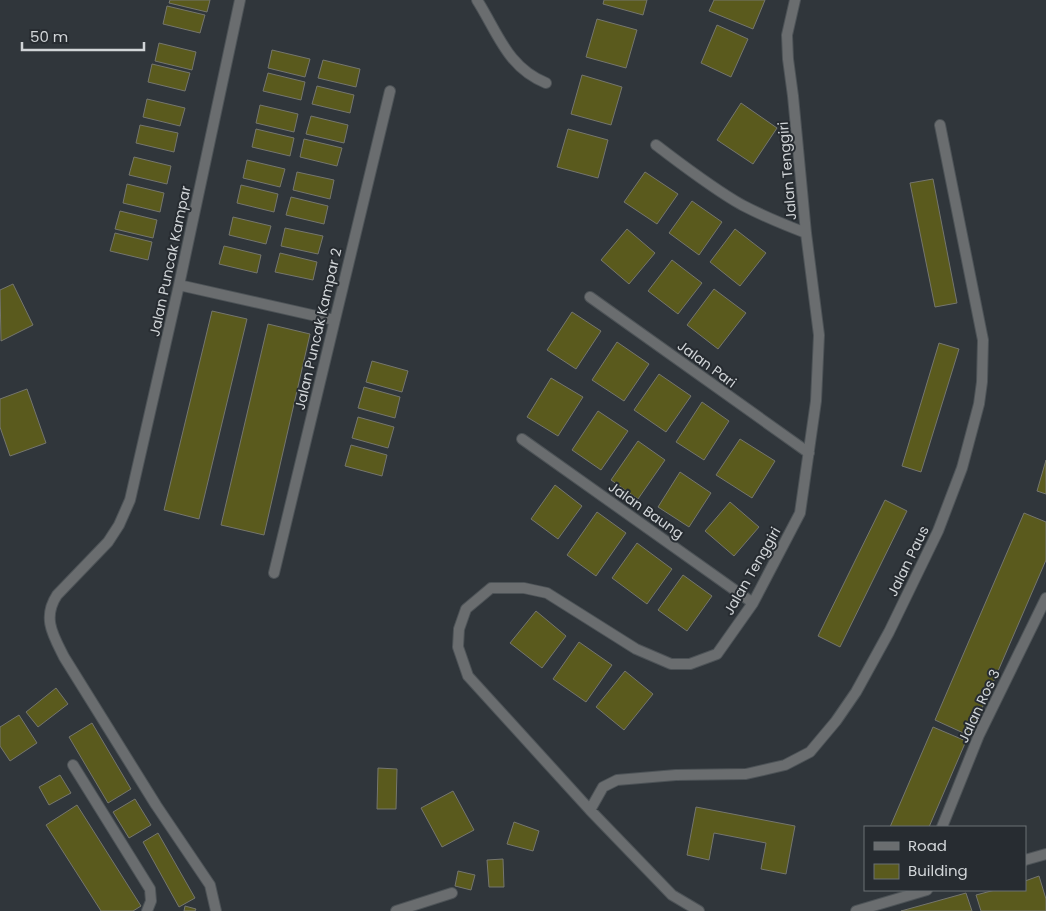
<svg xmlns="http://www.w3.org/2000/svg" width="1046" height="911" viewBox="0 0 1046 911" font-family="Poppins,sans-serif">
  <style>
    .building { fill: #5a5a1d; stroke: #75766e }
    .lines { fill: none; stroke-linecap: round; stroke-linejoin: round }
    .minor-casing { stroke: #4d5357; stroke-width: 12 }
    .minor { stroke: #6a6d6f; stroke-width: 10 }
    .labels { text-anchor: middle; stroke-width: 4; stroke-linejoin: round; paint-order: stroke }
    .street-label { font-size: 14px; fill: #d1d5d8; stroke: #272c31 }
  </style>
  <rect width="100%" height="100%" fill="#30363b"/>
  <path class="building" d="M170,0H210L207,12L169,3Z
    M604,0H647L643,15L603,4Z
    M714,0H765L753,29L709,11Z
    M167,6L205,15L200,33L163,24Z
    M597,19L637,30L626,68L586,57Z
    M717,25L748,39L731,77L701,63Z
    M159,43L196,52L192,70L155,61Z
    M272,50L310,59L305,77L268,68Z
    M323,60L360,69L356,87L318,78Z
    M152,64L190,73L185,91L148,82Z
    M268,73L305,82L301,100L263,91Z
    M582,75L622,87L611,125L571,114Z
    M317,86L354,95L350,113L312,104Z
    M147,99L185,108L180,126L143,117Z
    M741,103L777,128L753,164L717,140Z
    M260,105L298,114L294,132L256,123Z
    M311,116L348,125L344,143L306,134Z
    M140,125L178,133L174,152L136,143Z
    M256,129L294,138L290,156L252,147Z
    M568,129L608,140L598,178L557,167Z
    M304,139L342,148L337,166L300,157Z
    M134,157L171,166L167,184L129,175Z
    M247,160L285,169L280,187L243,178Z
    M297,172L334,180L330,199L293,190Z
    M645,172L678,194L657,224L624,202Z
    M933,179L957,303L935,307L910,183Z
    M127,184L164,193L160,212L123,203Z
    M241,185L278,194L274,212L237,203Z
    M291,197L328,206L324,224L286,215Z
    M692,201L722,222L699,255L669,233Z
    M120,211L157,220L153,238L115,229Z
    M233,217L271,226L266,244L229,235Z
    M285,228L323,236L318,254L281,246Z
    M627,229L655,253L629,284L601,260Z
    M735,229L766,253L740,286L710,262Z
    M115,233L152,242L148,260L110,251Z
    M224,246L261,255L257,273L219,264Z
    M280,253L317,262L313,280L275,272Z
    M672,260L702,283L678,314L648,291Z
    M13,284L33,325L1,341L0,290Z
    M714,289L746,313L718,349L687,325Z
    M212,311L247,319L199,519L164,510Z
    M572,312L601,331L576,369L547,350Z
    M268,324L310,334L264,535L221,525Z
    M617,342L649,364L624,401L592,380Z
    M939,343L959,349L921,472L902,466Z
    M372,361L408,371L402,392L366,382Z
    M659,374L691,396L666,432L634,410Z
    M551,378L583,397L558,436L527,417Z
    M364,387L400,397L395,418L358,408Z
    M27,389L46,443L10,456L0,427V399Z
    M702,402L729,421L704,460L676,442Z
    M598,411L628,431L601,470L572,450Z
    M358,417L394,427L388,448L352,438Z
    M740,439L775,461L752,498L716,475Z
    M638,441L665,460L638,499L611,480Z
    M351,445L387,455L382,476L345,466Z
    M1046,460V494L1037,491Z
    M680,472L711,493L689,527L658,507Z
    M555,485L582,506L558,539L531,519Z
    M885,500L907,511L840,647L818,636Z
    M730,502L759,527L734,556L705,531Z
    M597,512L626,533L596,576L567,555Z
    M1024,513L1046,522V560L970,736L935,720Z
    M637,543L672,569L647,604L612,578Z
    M683,575L712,596L687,631L658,610Z
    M536,611L566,636L542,668L510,643Z
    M579,642L612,665L586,702L553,679Z
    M625,671L653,694L624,730L596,707Z
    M56,688L68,704L38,727L26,712Z
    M19,715L37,743L10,761L0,746V727Z
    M92,723L131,789L108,803L69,737Z
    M933,727L966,741L929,827H890Z
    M378,768L397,769L396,809H377Z
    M60,775L71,793L49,805L39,787Z
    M453,791L474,830L442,847L421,808Z
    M135,799L151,825L129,838L113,812Z
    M77,805L141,906L133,911H101L46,825Z
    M696,807L795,826L786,874L761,869L766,843L714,833L709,860L687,855Z
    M514,822L539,831L533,851L507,844Z
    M158,833L195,898L179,907L143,842Z
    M503,859L504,887H489L487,860Z
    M458,871L475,875L471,890L455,886Z
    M1039,876L1046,899V911H981L976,895L995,890H1025V881Z
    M966,893L972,911H901Z
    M185,906L196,909L195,911H184Z"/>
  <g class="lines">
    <defs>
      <path id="minor" d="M477,0C498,33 507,67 546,83
        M656,145C684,166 712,188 742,205C763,216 785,225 806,233
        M179,285L334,320
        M590,297L809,453
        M522,439L753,603
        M274,573L390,91
        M73,765L150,889L151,901L147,911
        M590,810L603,787L617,780L676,775L746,774L785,765L810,752L836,721L856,692L889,632L938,531L962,468L979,404L982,382L983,340L940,125
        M942,827L979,735L1046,598
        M1025,860L1046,854
        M216,911L210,885L156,805L64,657C53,635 42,618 57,595L108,542L119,525L130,500L179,285L240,0
        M396,911L452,893
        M699,911L672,895L590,810L468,676L458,647L459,629L466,609L491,588H524L547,593L636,649L671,664H690L717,654L753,603L800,513L816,401L819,335L806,233L793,96L788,59L787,35L795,0
        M856,911L927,890"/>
    </defs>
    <use href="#minor" class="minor-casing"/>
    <use href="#minor" class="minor"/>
  </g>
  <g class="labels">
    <g class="street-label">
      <text transform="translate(787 171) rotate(-95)" y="5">Jalan Tenggiri</text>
      <text transform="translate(170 261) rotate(-78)" y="5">Jalan Puncak Kampar</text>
      <text transform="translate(318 329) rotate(-77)" y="5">Jalan Puncak Kampar 2</text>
      <text transform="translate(707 364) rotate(36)" y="5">Jalan Pari</text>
      <text transform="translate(646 510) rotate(35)" y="5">Jalan Baung</text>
      <text transform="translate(908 561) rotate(-64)" y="5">Jalan Paus</text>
      <text transform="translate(752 571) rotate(-60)" y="5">Jalan Tenggiri</text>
      <text transform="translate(979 706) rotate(-65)" y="5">Jalan Ros 3</text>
    </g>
  </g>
  <rect x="864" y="826" width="162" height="65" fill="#272c31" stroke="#6b7074"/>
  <rect x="874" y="842" width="25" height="8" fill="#6a6d6f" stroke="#6b7074"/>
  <text x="908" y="851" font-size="15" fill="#d1d5d8">Road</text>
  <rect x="874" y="864" width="25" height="15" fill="#5a5a1d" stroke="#6b7074"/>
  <text x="908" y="876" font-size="15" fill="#d1d5d8">Building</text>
  <path d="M22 42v8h122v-8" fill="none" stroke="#d1d5d8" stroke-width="2.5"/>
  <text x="30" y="42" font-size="15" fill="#d1d5d8" stroke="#272c31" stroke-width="4" paint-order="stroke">50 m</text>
</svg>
